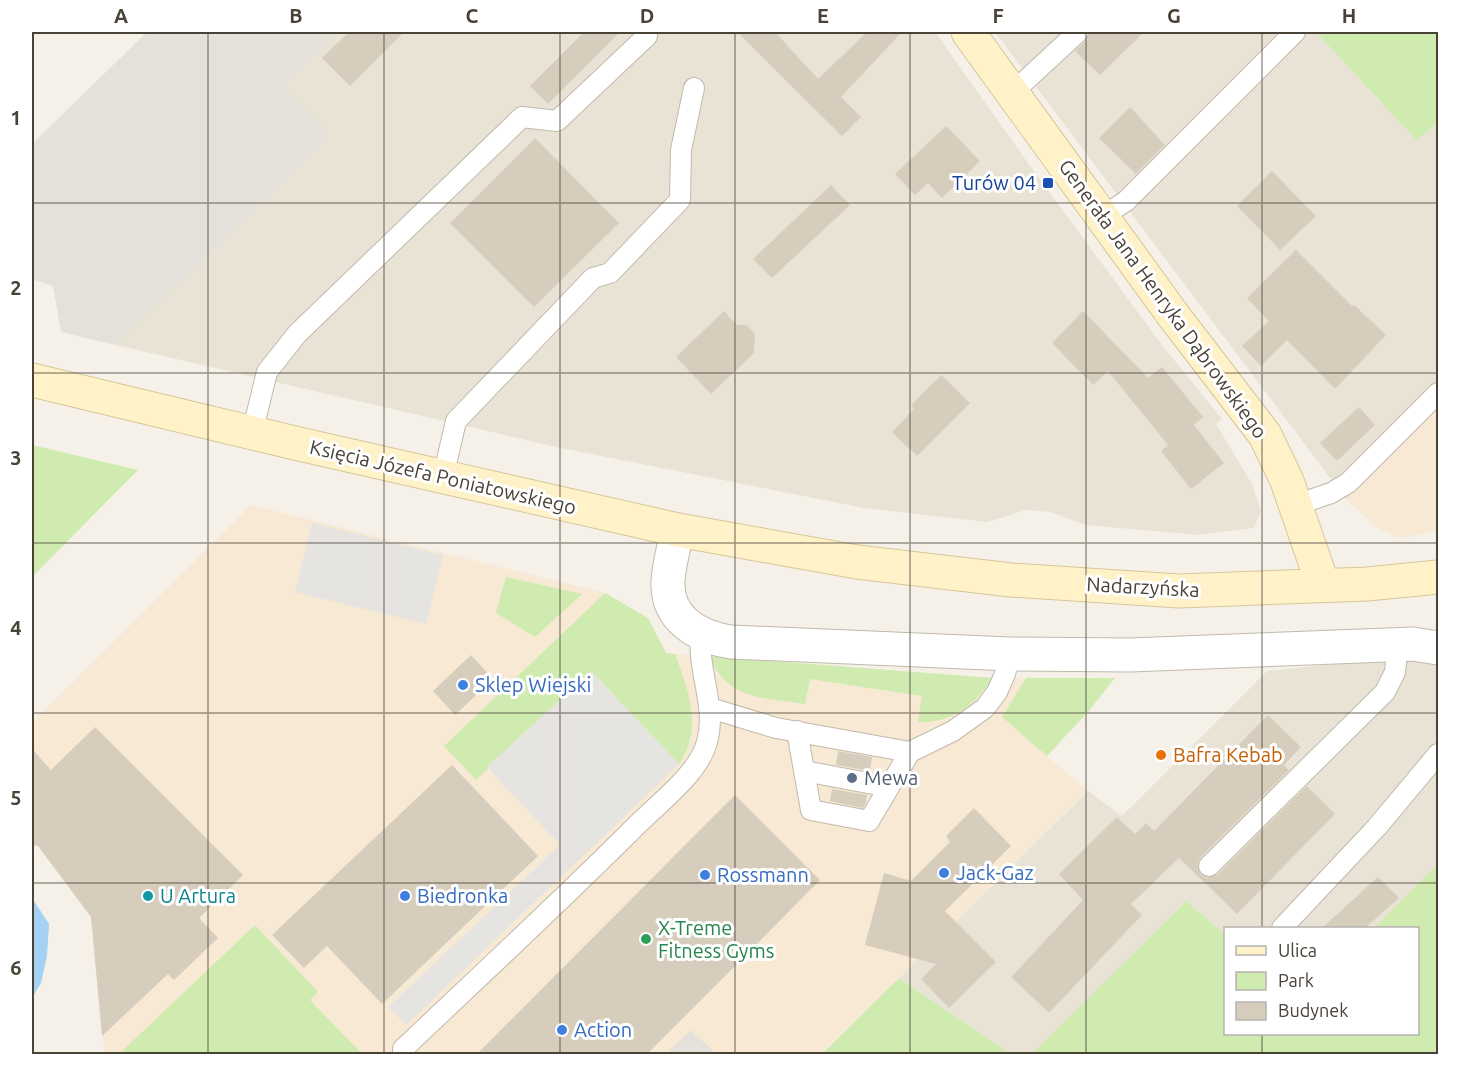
<svg xmlns="http://www.w3.org/2000/svg" width="1470" height="1086" viewBox="0 0 1470 1086" font-family="Ubuntu,sans-serif">
  <style>
    .residential { fill: #e9e3d6 }
    .commercial { fill: #f7e9d3 }
    .industrial { fill: #e4e0da }
    .green { fill: #d0ebb0 }
    .parking { fill: #e6e4e0 }
    .water { fill: #a3d2f4 }
    .building { fill: #d7cdbd }
    .lines { fill: none; stroke-linecap: round; stroke-linejoin: round }
    .lane-casing { stroke: #c1b9ab; stroke-width: 22 }
    .street-casing { stroke: #c1b9ab; stroke-width: 35 }
    .secondary-casing { stroke: #d7c697; stroke-width: 35 }
    .lane { stroke: #fff; stroke-width: 20 }
    .street { stroke: #fff; stroke-width: 33 }
    .secondary { stroke: #fff2c9; stroke-width: 33 }
    .grid { fill: none; stroke: #494237; stroke-width: 1.5; stroke-opacity: 0.55 }
    .transit-dot { fill: #1a4fb4; stroke: #fff; stroke-width: 2 }
    .shop-dot { fill: #3f7fe0; stroke: #fff; stroke-width: 2 }
    .food-dot { fill: #e8710a; stroke: #fff; stroke-width: 2 }
    .service-dot { fill: #5c6f8a; stroke: #fff; stroke-width: 2 }
    .culture-dot { fill: #0f9aa8; stroke: #fff; stroke-width: 2 }
    .leisure-dot { fill: #2e9e5b; stroke: #fff; stroke-width: 2 }
    .labels { text-anchor: middle; stroke-width: 6; stroke-linejoin: round; paint-order: stroke }
    .transit-label { font-size: 20px; fill: #164399; stroke: #fff; text-anchor: end }
    .street-label { font-size: 20px; fill: #494237; stroke: #fff }
    .shop-label { font-size: 20px; fill: #366cbe; stroke: #fff; text-anchor: start }
    .food-label { font-size: 20px; fill: #c56008; stroke: #fff; text-anchor: start }
    .service-label { font-size: 20px; fill: #4e5e75; stroke: #fff; text-anchor: start }
    .culture-label { font-size: 20px; fill: #0d838f; stroke: #fff; text-anchor: start }
    .leisure-label { font-size: 20px; fill: #27864d; stroke: #fff; text-anchor: start }
    .neatline { fill: none; stroke: #494237; stroke-width: 2 }
    .grid-label { font-size: 20px; text-anchor: middle; font-weight: bold; fill: #494237 }
  </style>
  <rect width="100%" height="100%" fill="#f5f1e9"/>
  <path class="residential" d="M337,32H935L1033,170L1162,345L1222,419L1216,424L1252,484L1261,511L1254,528L1199,535L1085,525L1051,512L1026,510L987,522L864,508L556,447L116,345L330,136L281,86Z
    M995,32H1316L1417,141L1438,122V406L1346,499Z
    M1379,659L1438,662V864L1374,928H1226L1225,934L1186,901L1032,1054H1011L899,978L1088,791L1122,816L1267,671Z"/>
  <path class="commercial" d="M1438,406V530L1401,538L1377,528L1346,499Z
    M251,505L605,593L648,618L667,653L993,678H1026L1002,717L1088,791L822,1054H716L691,1030L666,1054H105L91,917L38,846L32,845V723Z"/>
  <path class="industrial" d="M147,32H337L282,86L330,136L116,345L61,332L53,286L32,279V144Z
    M691,1030L716,1054H666Z"/>
  <path class="green" d="M1316,32H1438V122L1417,141Z
    M32,445L138,470L32,577Z
    M506,577L582,594L535,637L496,613Z
    M605,593L648,618L666,653L675,654C688,690 704,728 679,764L591,671L476,780L444,746Z
    M708,656L993,678C976,704 951,724 918,722L922,696L810,679L805,704C761,697 730,701 708,656Z
    M1026,678H1115L1088,712L1047,756L1002,717Z
    M1438,864V1054H1032L1186,901L1225,934L1226,1034H1418V928H1374Z
    M255,925L318,992L310,1000L362,1054H119Z
    M899,978L1011,1054H822Z"/>
  <path class="parking" d="M312,523L443,555L426,624L295,592Z
    M591,671L679,764L406,1025L388,1007L560,845L487,767Z"/>
  <path class="water" d="M32,898L49,924L47,956L41,983L32,998Z"/>
  <path class="building" d="M349,32H404L350,86L322,58Z
    M584,32H620L548,104L530,86Z
    M737,32H775L818,79L867,32H902L841,97L861,117L842,136Z
    M1090,32H1144L1100,75L1075,51L1087,40Z
    M1130,107L1165,145L1136,174L1099,138Z
    M946,126L980,161L942,198L928,183L915,195L895,174Z
    M535,138L619,223L534,307L450,223Z
    M1272,171L1316,216L1280,250L1237,206Z
    M831,185L850,205L772,278L753,259Z
    M1296,250L1352,306L1354,305L1386,335L1335,389L1287,340L1261,366L1242,346L1269,321L1247,298Z
    M724,311L737,325H747L755,334L754,353L711,394L676,357Z
    M1083,311L1148,378L1162,367L1203,417L1194,425L1224,463L1191,489L1161,451L1168,445L1108,371L1093,385L1052,343Z
    M941,375L970,403L917,456L892,432L914,409L911,405Z
    M1359,407L1375,425L1337,461L1320,443Z
    M471,655L493,679L455,715L433,691Z
    M1268,715L1301,747L1284,765L1289,770L1201,857L1197,863L1200,874L1206,878L1217,875L1307,786L1335,814L1237,914L1179,858L1131,904L1142,915L1049,1013L1011,977L1083,900L1059,874L1117,817L1135,834L1146,823L1154,831Z
    M95,727L243,875L199,918L218,938L174,980L168,974L102,1036L91,917L38,846L32,845V749L51,770Z
    M838,751L872,757L870,771L836,765Z
    M452,765L538,856L382,1004L327,946L304,968L272,935Z
    M832,789L867,795L866,803L863,808L830,801Z
    M735,795L820,880L746,955L647,1054H477Z
    M974,808L1011,846L945,911L996,962L949,1008L921,979L936,964L865,945L884,873L911,881L950,842L946,836Z
    M1378,877L1399,898L1365,928H1322Z"/>
  <g class="lines">
    <defs>
      <path id="lane" d="M1012,93L1078,32
        M1102,217L1126,201L1295,32
        M252,433L267,372L297,334L522,117L557,121L647,36
        M443,477L456,421L593,278L610,273L680,200L681,150L694,88
        M1296,505L1331,493L1348,483L1438,393
        M710,708L776,728L910,752
        M797,731L811,810L869,821L910,752L953,731L985,708L997,692L1005,674L1010,654
        M804,771L889,787
        M1209,866L1385,692L1395,672L1398,644
        M1282,928L1377,827L1438,754
        M403,1054V1049C482,974 561,901 637,825C660,802 699,773 707,742C717,706 697,671 701,634"/>
      <path id="street" d="M678,530C674,546 669,564 668,581C666,619 698,637 731,642L1010,654L1130,655L1413,644L1438,648"/>
      <path id="secondary" d="M968,32L1173,315L1265,435L1287,481L1323,585
        M32,380L299,444L678,530L857,562L1011,580L1179,591L1367,584L1438,577"/>
    </defs>
    <use href="#lane" class="lane-casing"/>
    <use href="#street" class="street-casing"/>
    <use href="#secondary" class="secondary-casing"/>
    <use href="#lane" class="lane"/>
    <use href="#street" class="street"/>
    <use href="#secondary" class="secondary"/>
  </g>
  <path class="grid" d="M208,32V1054M384,32V1054M560,32V1054M735,32V1054M910,32V1054M1086,32V1054M1262,32V928M32,203H1438M32,373H1438M32,543H1438M32,713H1438M32,883H1438M1262,1034V1054"/>
  <rect class="transit-dot" x="1042" y="177" width="12" height="12" rx="3"/>
  <g class="shop-dot">
    <circle cx="463" cy="685" r="6"/>
    <circle cx="944" cy="873" r="6"/>
    <circle cx="705" cy="875" r="6"/>
    <circle cx="405" cy="896" r="6"/>
    <circle cx="562" cy="1030" r="6"/>
  </g>
  <circle class="food-dot" cx="1161" cy="755" r="6"/>
  <circle class="service-dot" cx="852" cy="778" r="6"/>
  <circle class="culture-dot" cx="148" cy="896" r="6"/>
  <circle class="leisure-dot" cx="646" cy="939" r="6"/>
  <g class="labels">
    <g class="transit-label">
      <text x="1036" y="190">Turów 04</text>
    </g>
    <g class="street-label">
      <text transform="translate(1163 299) rotate(54)" y="7">Generała Jana Henryka Dąbrowskiego</text>
      <text transform="translate(443 477) rotate(13)" y="7">Księcia Józefa Poniatowskiego</text>
      <text transform="translate(1143 587) rotate(3)" y="7">Nadarzyńska</text>
    </g>
    <g class="shop-label">
      <text x="475" y="692">Sklep Wiejski</text>
      <text x="956" y="880">Jack-Gaz</text>
      <text x="717" y="882">Rossmann</text>
      <text x="417" y="903">Biedronka</text>
      <text x="574" y="1037">Action</text>
    </g>
    <g class="food-label">
      <text x="1173" y="762">Bafra Kebab</text>
    </g>
    <g class="service-label">
      <text x="864" y="785">Mewa</text>
    </g>
    <g class="culture-label">
      <text x="160" y="903">U Artura</text>
    </g>
    <g class="leisure-label">
      <text x="658" y="935">X-Treme<tspan x="658" dy="23">Fitness Gyms</tspan></text>
    </g>
  </g>
  <rect width="1470" height="1086" fill="none" stroke="#ffffff" stroke-width="66"/>
  <rect x="1224" y="927" width="195" height="108" fill="#ffffff" stroke="#b6b3af" stroke-width="1.5"/>
  <rect x="1236" y="946" width="30" height="9" fill="#fff2c9" stroke="#b6b3af" stroke-width="1.5"/>
  <text x="1278" y="957" font-size="18" fill="#494237">Ulica</text>
  <rect x="1236" y="972" width="30" height="18" fill="#d0ebb0" stroke="#b6b3af" stroke-width="1.5"/>
  <text x="1278" y="987" font-size="18" fill="#494237">Park</text>
  <rect x="1236" y="1002" width="30" height="18" fill="#d7cdbd" stroke="#b6b3af" stroke-width="1.5"/>
  <text x="1278" y="1017" font-size="18" fill="#494237">Budynek</text>
  <rect x="33" y="33" width="1404" height="1020" class="neatline"/>
  <g class="grid-label">
    <text x="121" y="23">A</text>
    <text x="296" y="23">B</text>
    <text x="472" y="23">C</text>
    <text x="647" y="23">D</text>
    <text x="823" y="23">E</text>
    <text x="998" y="23">F</text>
    <text x="1174" y="23">G</text>
    <text x="1349" y="23">H</text>
    <text x="16" y="125">1</text>
    <text x="16" y="295">2</text>
    <text x="16" y="465">3</text>
    <text x="16" y="635">4</text>
    <text x="16" y="805">5</text>
    <text x="16" y="975">6</text>
  </g>
</svg>
